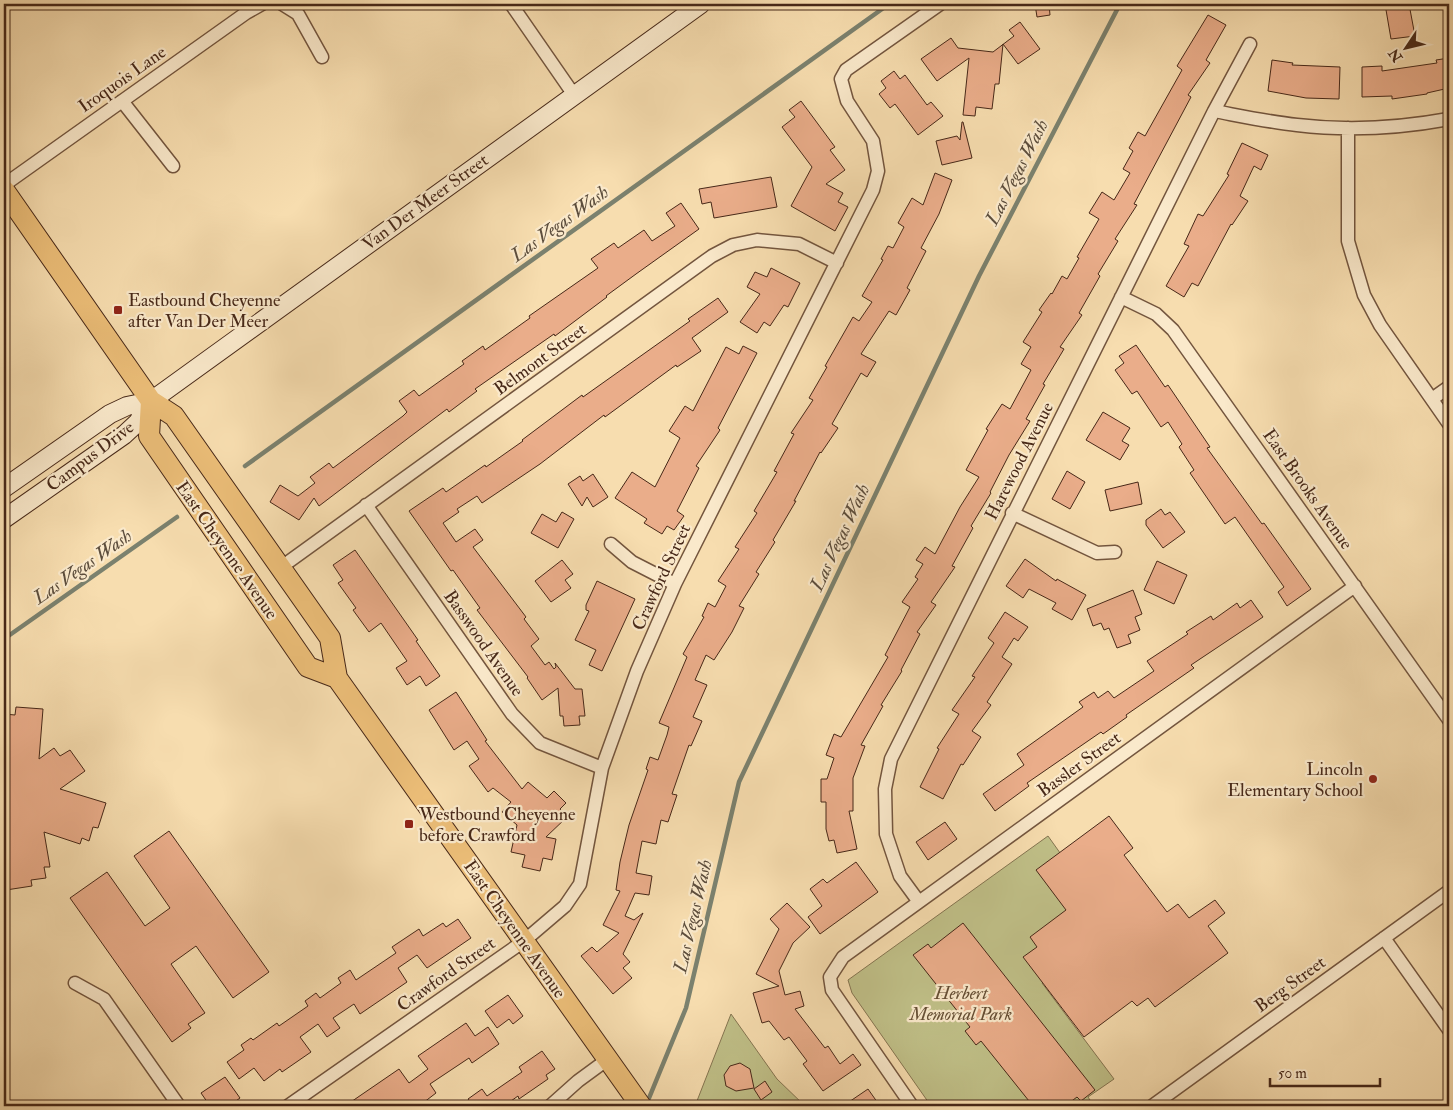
<svg xmlns="http://www.w3.org/2000/svg" width="1453" height="1110" viewBox="0 0 1453 1110" font-family="'IM FELL Double Pica',serif">
  <style>
    .green { fill: #c0c088; stroke: #847450 }
    .lines { fill: none; stroke-linecap: round; stroke-linejoin: round }
    .stream { stroke: #7b816e; stroke-width: 4.5 }
    .building { fill: #eaad8a; stroke: #472818 }
    .street-casing { stroke: #73553e; stroke-width: 15 }
    .secondary-casing { stroke: #472818; stroke-width: 20 }
    .primary-casing { stroke: #472818; stroke-width: 22 }
    .street { stroke: #fae9cb; stroke-width: 12 }
    .secondary { stroke: #fae9cb; stroke-width: 18 }
    .primary { stroke: #ecbe78; stroke-width: 20 }
    .poi-dot { fill: #8f2418; stroke: #fae9cb; stroke-width: 2 }
    .labels { text-anchor: middle; stroke-width: 4.5; stroke-linejoin: round; paint-order: stroke }
    .street-label { font-size: 18px; fill: #472818; stroke: #fae9cb }
    .poi-label { font-size: 18px; fill: #472818; stroke: #fae9cb; text-anchor: start }
    .park-label { font-size: 18px; font-style: italic; fill: #654e34; stroke: #fae9cb }
    .water-label { font-size: 19px; font-style: italic; fill: #5c4d3c; stroke: #fae9cb }
  </style>
  <rect width="100%" height="100%" fill="#f7ddaf"/>
  <filter id="stains"><feTurbulence type="fractalNoise" baseFrequency=".004" numOctaves="4"/><feColorMatrix values="0 0 0 0 .2 0 0 0 0 .09 0 0 0 0 .02 0 0 0 .5 -.17"/></filter>
  <radialGradient id="worn" r=".72"><stop offset=".6" stop-color="#630" stop-opacity="0"/><stop offset="1" stop-color="#630" stop-opacity=".3"/></radialGradient>
  <path class="green" d="M1048,836L1115,930L1042,983L1114,1079L1088,1097L1094,1106H931L852,993L848,980Z
    M731,1014L777,1079L805,1106H695Z"/>
  <g class="lines">
    <path class="stream" d="M245,466L889,4
      M4,639L177,517
      M647,1103L686,1008L739,782L979,276L1120,4"/>
  </g>
  <path class="building" d="M1035,4H1049L1050,15L1037,17Z
    M1385,4H1409L1415,36L1391,39Z
    M1208,15L1226,25L1206,60L1210,63L1188,95L1191,97L1134,204L1137,205L1115,239L1118,241L1098,274L1100,276L1079,313L1082,315L1060,347L1064,349L1043,384L1045,385L1026,419L1030,421L1009,455L990,492L991,493L971,526L973,528L952,566L955,567L931,602L936,605L917,632L920,634L901,670L902,671L881,705L883,706L861,745L865,746L853,778V811H849L857,849L837,853L834,840L829,841L826,829V802H821V779H827L834,758L826,755L834,734L841,737L888,657L885,655L910,607L902,602L918,579L915,577L923,564L916,560L925,547L935,554L960,507L979,477L966,470L988,430L986,429L1002,404L1010,409L1031,370L1021,364L1031,347L1023,342L1042,312L1039,310L1051,293L1052,294L1062,276L1067,279L1079,258L1077,257L1099,219L1089,213L1102,192L1114,200L1130,173L1123,169L1133,151L1129,148L1138,132L1145,136L1182,70L1177,66Z
    M1020,22L1040,49L1018,64L1003,44L999,84H995L992,109L976,107L975,116L963,115L969,58L937,81L921,59L951,38L958,48L993,52L1014,36L1009,30Z
    M1449,58V88L1427,93V94L1392,99V96L1362,97V67L1382,66V71L1437,63L1436,60Z
    M1272,60L1293,63L1292,65L1340,67L1339,99L1306,98L1268,91Z
    M894,71L900,79L905,75L927,105L931,102L943,116L918,135L895,104L890,108L879,94L886,88L881,81Z
    M801,101L835,147L830,150L845,170L826,184L843,193L838,202L848,207L835,231L791,206L812,167L782,127L795,117L789,110Z
    M962,122H963L972,158L942,165L936,141L957,136L960,140Z
    M1242,143L1268,155L1261,170L1254,166L1240,196L1248,201L1232,225L1231,224L1198,286L1192,283L1184,297L1166,286L1189,246L1184,244L1198,214L1203,216L1229,175L1227,174Z
    M935,173L952,180L939,214L921,248L926,251L907,288L910,290L896,315L889,311L861,354L876,362L867,377L861,373L832,424L838,428L821,453L820,452L794,501H796L773,540L775,542L756,572L759,574L739,606L744,608L732,632L714,660L706,655L695,680L707,685L693,717L702,721L691,746L689,745L672,794L677,795L668,822L661,820L656,844L642,841L636,873L652,876L649,895L635,893L625,916L634,920L643,913L623,954L630,962L623,968L632,978L613,994L581,956L592,947L597,952L619,933L603,925L620,891L616,890L620,862L629,825L648,770L646,769L650,757L658,760L667,735L669,727L659,723L687,657L683,654L704,617L702,616L708,603L715,607L726,586L718,581L739,549L735,547L757,513L754,511L777,472L774,471L794,434L791,433L813,400L809,398L827,367L825,366L853,317L859,321L872,302L862,296L883,260L881,259L888,246L893,248L904,227L898,223L912,198L923,205Z
    M771,177L777,207L714,218L711,202L702,204L699,189Z
    M681,203L699,229L636,274L606,296L607,297L555,336L554,334L475,389L477,391L449,412L447,409L411,436L319,506L314,498L299,520L270,502L280,485L298,496L315,483L310,477L329,463L333,468L403,416L407,412L399,401L414,390L419,396L464,364L462,361L483,346L485,350L530,318L529,316L598,268L591,259L614,243L618,248L644,230L652,241L675,226L666,213Z
    M771,268L800,283L788,307L784,305L770,326L764,322L757,333L740,322L760,294L747,287L755,272L767,277Z
    M718,298L728,312L692,338L701,351L677,367L676,365L605,417L604,415L540,464L482,503L477,496L457,509L459,512L443,523L456,542L475,529L483,540L473,547L526,617L524,619L539,639L531,646L545,665L549,662L554,669L556,667L555,663L575,689H582L585,716H579L580,725L564,726L563,716H560L558,688L542,700L527,678L528,677L477,610L480,608L453,570L451,571L409,511L443,488L446,492L485,465L486,467L523,441L522,440L582,395L583,397L690,321L688,319Z
    M1136,345L1165,387L1168,385L1210,447L1207,448L1262,524L1264,523L1311,589L1287,606L1278,592L1284,587L1235,517L1225,524L1190,473L1194,470L1179,447L1182,444L1168,422L1161,427L1137,391L1132,394L1115,370L1124,363L1119,356Z
    M743,346L757,353L718,428L720,430L696,466L699,468L677,511L684,516L674,530L667,526L662,534L644,523L647,519L615,498L632,472L655,487L680,438L669,431L685,406L693,411L726,347L739,354Z
    M1103,412L1130,428L1122,441L1129,445L1120,460L1086,440Z
    M1067,471L1085,482L1070,509L1052,499Z
    M593,474L608,497L593,507L587,497L582,506L568,484L580,476L583,481Z
    M1138,482L1142,504L1110,511L1105,490Z
    M1161,509L1165,515L1170,512L1185,532L1163,548L1146,525V520Z
    M562,512L574,519L558,548L531,533L542,514L556,522Z
    M355,550L418,640L416,641L440,676L426,686L420,676L407,685L396,668L407,661L381,623L369,632L353,610L356,608L338,583L343,580L333,565Z
    M1025,559L1056,581L1057,579L1086,595L1072,620L1052,609L1056,603L1029,589L1023,598L1006,586Z
    M562,560L573,574L565,580L571,588L551,602L535,581Z
    M1157,561L1187,575L1174,604L1144,590Z
    M597,581L635,599L602,671L589,665L596,650L575,640L589,611L586,610V605Z
    M1133,590L1142,614L1135,617L1140,630L1128,635L1131,643L1117,648L1109,628L1104,630L1101,623L1093,626L1087,609Z
    M1251,600L1263,617L1191,665L1194,668L1126,715L1127,717L1103,734L1101,732L1027,783L1029,786L995,811L983,794L1024,765L1017,754L1083,707L1079,702L1094,692L1098,698L1108,691L1114,698L1154,671L1147,661L1188,634L1186,632L1211,616L1213,620L1237,603L1240,608Z
    M1005,612L1028,627L1018,641L1014,638L1002,657L1012,664L987,702L991,705L972,731L981,737L963,765L961,764L943,799L920,787L939,749L937,748L959,714L952,710L975,677L972,676L994,643L988,638Z
    M456,692L487,740L485,741L522,789L528,782L547,798L554,791L566,803L560,809L567,817L546,837L556,839L552,860L543,858L540,871L522,867L525,855L511,852L517,825L502,812L511,802L493,788L488,792L469,766L479,759L467,741L454,750L429,710Z
    M16,707L43,709L39,759L54,748L60,756L70,750L85,771L60,789L106,803L98,828L93,827L89,841L82,838L80,844L44,832L50,867H44L46,878L31,880L32,886L6,890L4,875V714L15,715Z
    M1109,816L1133,848L1124,855L1167,912L1178,904L1189,918L1215,900L1225,913L1208,926L1228,953L1155,1007L1148,998L1137,1006L1132,1001L1084,1037L1023,957L1037,947L1030,937L1066,910L1036,870Z
    M945,822L957,839L928,860L916,842Z
    M169,831L269,972L233,998L196,946L171,964L205,1013L188,1024L191,1028L172,1042L70,898L107,872L145,926L170,908L134,856Z
    M856,862L878,892L820,934L808,917L822,906L810,889L823,879L827,883Z
    M787,903L810,927L793,943L779,971L785,995L800,991L804,1006L795,1009L825,1048L828,1046L840,1064L853,1054L861,1065L823,1091L803,1064L807,1061L789,1037L784,1040L769,1021L762,1023L753,993L779,986L756,974L779,929L770,919Z
    M458,919L471,938L427,968L417,955L398,968L407,982L360,1014L354,1004L333,1018L340,1028L327,1037L318,1024L300,1037L311,1052L282,1072L280,1069L264,1081L254,1068L239,1079L227,1062L244,1050L241,1045L251,1038L253,1040L277,1023L279,1026L308,1006L305,1001L316,993L320,998L341,983L338,978L350,970L356,980L396,953L392,947L419,929L423,936L443,923L446,927Z
    M963,923L1095,1090L1081,1101L1077,1097L1065,1106H1033L981,1041L976,1045L965,1031L970,1027L913,955L928,944L931,948Z
    M508,995L523,1016L513,1024L509,1019L497,1028L485,1011Z
    M466,1023L475,1036L488,1027L499,1044L472,1063L469,1058L430,1084L436,1093L419,1106H345L399,1069L409,1083L428,1069L418,1056Z
    M542,1051L555,1069L546,1075L548,1079L519,1099L518,1096L504,1106H473L468,1099L482,1089L487,1096L522,1072L519,1067Z
    M740,1063L750,1069L754,1088L736,1091L726,1086L724,1075L730,1066Z
    M225,1077L240,1098L229,1106H210L201,1093Z
    M765,1081L772,1092L761,1100L754,1089Z
    M868,1089L880,1106H843Z"/>
  <g class="lines">
    <defs>
      <path id="street" d="M282,4L298,14L322,57
        M511,4L574,95
        M122,101L173,166
        M1214,111C1241,116 1269,122 1297,125C1347,131 1400,128 1449,119
        M1348,128V241L1364,295L1380,325L1449,424
        M4,185L246,13L262,4
        M1121,297L1156,314L1173,330L1449,720
        M1432,399L1449,387
        M366,505L512,714L540,743L602,768
        M1012,513L1097,553L1115,552
        M611,544L632,562L675,584
        M280,568L712,256L733,245L757,240L799,244L837,263
        M919,902L900,876L886,834L885,789L891,759L1214,111L1250,44
        M1384,938L1449,1030
        M75,983L104,999L179,1106
        M288,1106L524,941L565,906L580,884L602,768L637,671L675,584L873,190L878,171L873,141L847,101L841,79L846,70L940,4
        M550,1106L578,1081L608,1059
        M912,1106L832,990L830,977L843,957L1355,586
        M1152,1106L1449,891"/>
      <path id="secondary" d="M4,488L110,414L127,406L151,401
        M4,519L124,435L138,422L151,401L701,4"/>
      <path id="primary" d="M4,190L151,401L174,416L330,638L337,678L641,1106
        M151,401L149,436L308,667L337,678"/>
    </defs>
    <use href="#street" class="street-casing"/>
    <use href="#secondary" class="secondary-casing"/>
    <use href="#primary" class="primary-casing"/>
    <use href="#street" class="street"/>
    <use href="#secondary" class="secondary"/>
    <use href="#primary" class="primary"/>
  </g>
  <g class="poi-dot">
    <rect x="113" y="305" width="10" height="10" rx="2.5"/>
    <circle cx="1373" cy="779" r="5"/>
    <rect x="404" y="819" width="10" height="10" rx="2.5"/>
  </g>
  <g class="labels">
    <g class="street-label">
      <text transform="translate(122 79) rotate(-35)" y="6">Iroquois Lane</text>
      <text transform="translate(425 202) rotate(-36)" y="6">Van Der Meer Street</text>
      <text transform="translate(540 359) rotate(-36)" y="6">Belmont Street</text>
      <text transform="translate(90 456) rotate(-37)" y="6">Campus Drive</text>
      <text transform="translate(1019 461) rotate(-63)" y="6">Harewood Avenue</text>
      <text transform="translate(1308 489) rotate(55)" y="6">East Brooks Avenue</text>
      <text transform="translate(227 550) rotate(55)" y="6">East Cheyenne Avenue</text>
      <text transform="translate(661 577) rotate(-65)" y="6">Crawford Street</text>
      <text transform="translate(484 643) rotate(55)" y="6">Basswood Avenue</text>
      <text transform="translate(1079 764) rotate(-36)" y="6">Bassler Street</text>
      <text transform="translate(515 929) rotate(55)" y="6">East Cheyenne Avenue</text>
      <text transform="translate(446 974) rotate(-35)" y="6">Crawford Street</text>
      <text transform="translate(1290 984) rotate(-36)" y="6">Berg Street</text>
    </g>
    <g class="poi-label">
      <text x="128" y="306">Eastbound Cheyenne<tspan x="128" dy="21">after Van Der Meer</tspan></text>
      <text x="1363" y="775" text-anchor="end">Lincoln<tspan x="1363" dy="21">Elementary School</tspan></text>
      <text x="419" y="820">Westbound Cheyenne<tspan x="419" dy="21">before Crawford</tspan></text>
    </g>
    <g class="park-label">
      <text x="961" y="999">Herbert<tspan x="961" dy="21">Memorial Park</tspan></text>
    </g>
    <g class="water-label">
      <text transform="translate(1016 172) rotate(-63)" y="7">Las Vegas Wash</text>
      <text transform="translate(559 223) rotate(-36)" y="7">Las Vegas Wash</text>
      <text transform="translate(839 537) rotate(-65)" y="7">Las Vegas Wash</text>
      <text transform="translate(82 566) rotate(-35)" y="7">Las Vegas Wash</text>
      <text transform="translate(692 916) rotate(-77)" y="7">Las Vegas Wash</text>
    </g>
  </g>
  <rect width="1453" height="1110" fill="none" stroke="#f7ddaf" stroke-width="20"/>
  <rect x="5" y="5" width="1443" height="1100" fill="none" stroke="#472818" stroke-width="2.5"/>
  <rect x="10" y="10" width="1433" height="1090" fill="none" stroke="#472818"/>
  <g transform="translate(1406 48) rotate(235)" stroke="#fae9cb" stroke-width="4" paint-order="stroke">
  <path d="M0-4L9 19L0 12L-9 19Z" fill="#472818"/>
  <text y="-8" font-size="14" font-weight="bold" text-anchor="middle" fill="#472818">N</text>
  </g>
  <path d="M1270 1078v8h110v-8" fill="none" stroke="#472818" stroke-width="2.5"/>
  <text x="1278" y="1078" font-size="15" fill="#472818" stroke="#fae9cb" stroke-width="4" paint-order="stroke">50 m</text>
  <rect width="100%" height="100%" filter="url(#stains)"/>
  <rect width="100%" height="100%" fill="url(#worn)"/>
</svg>
